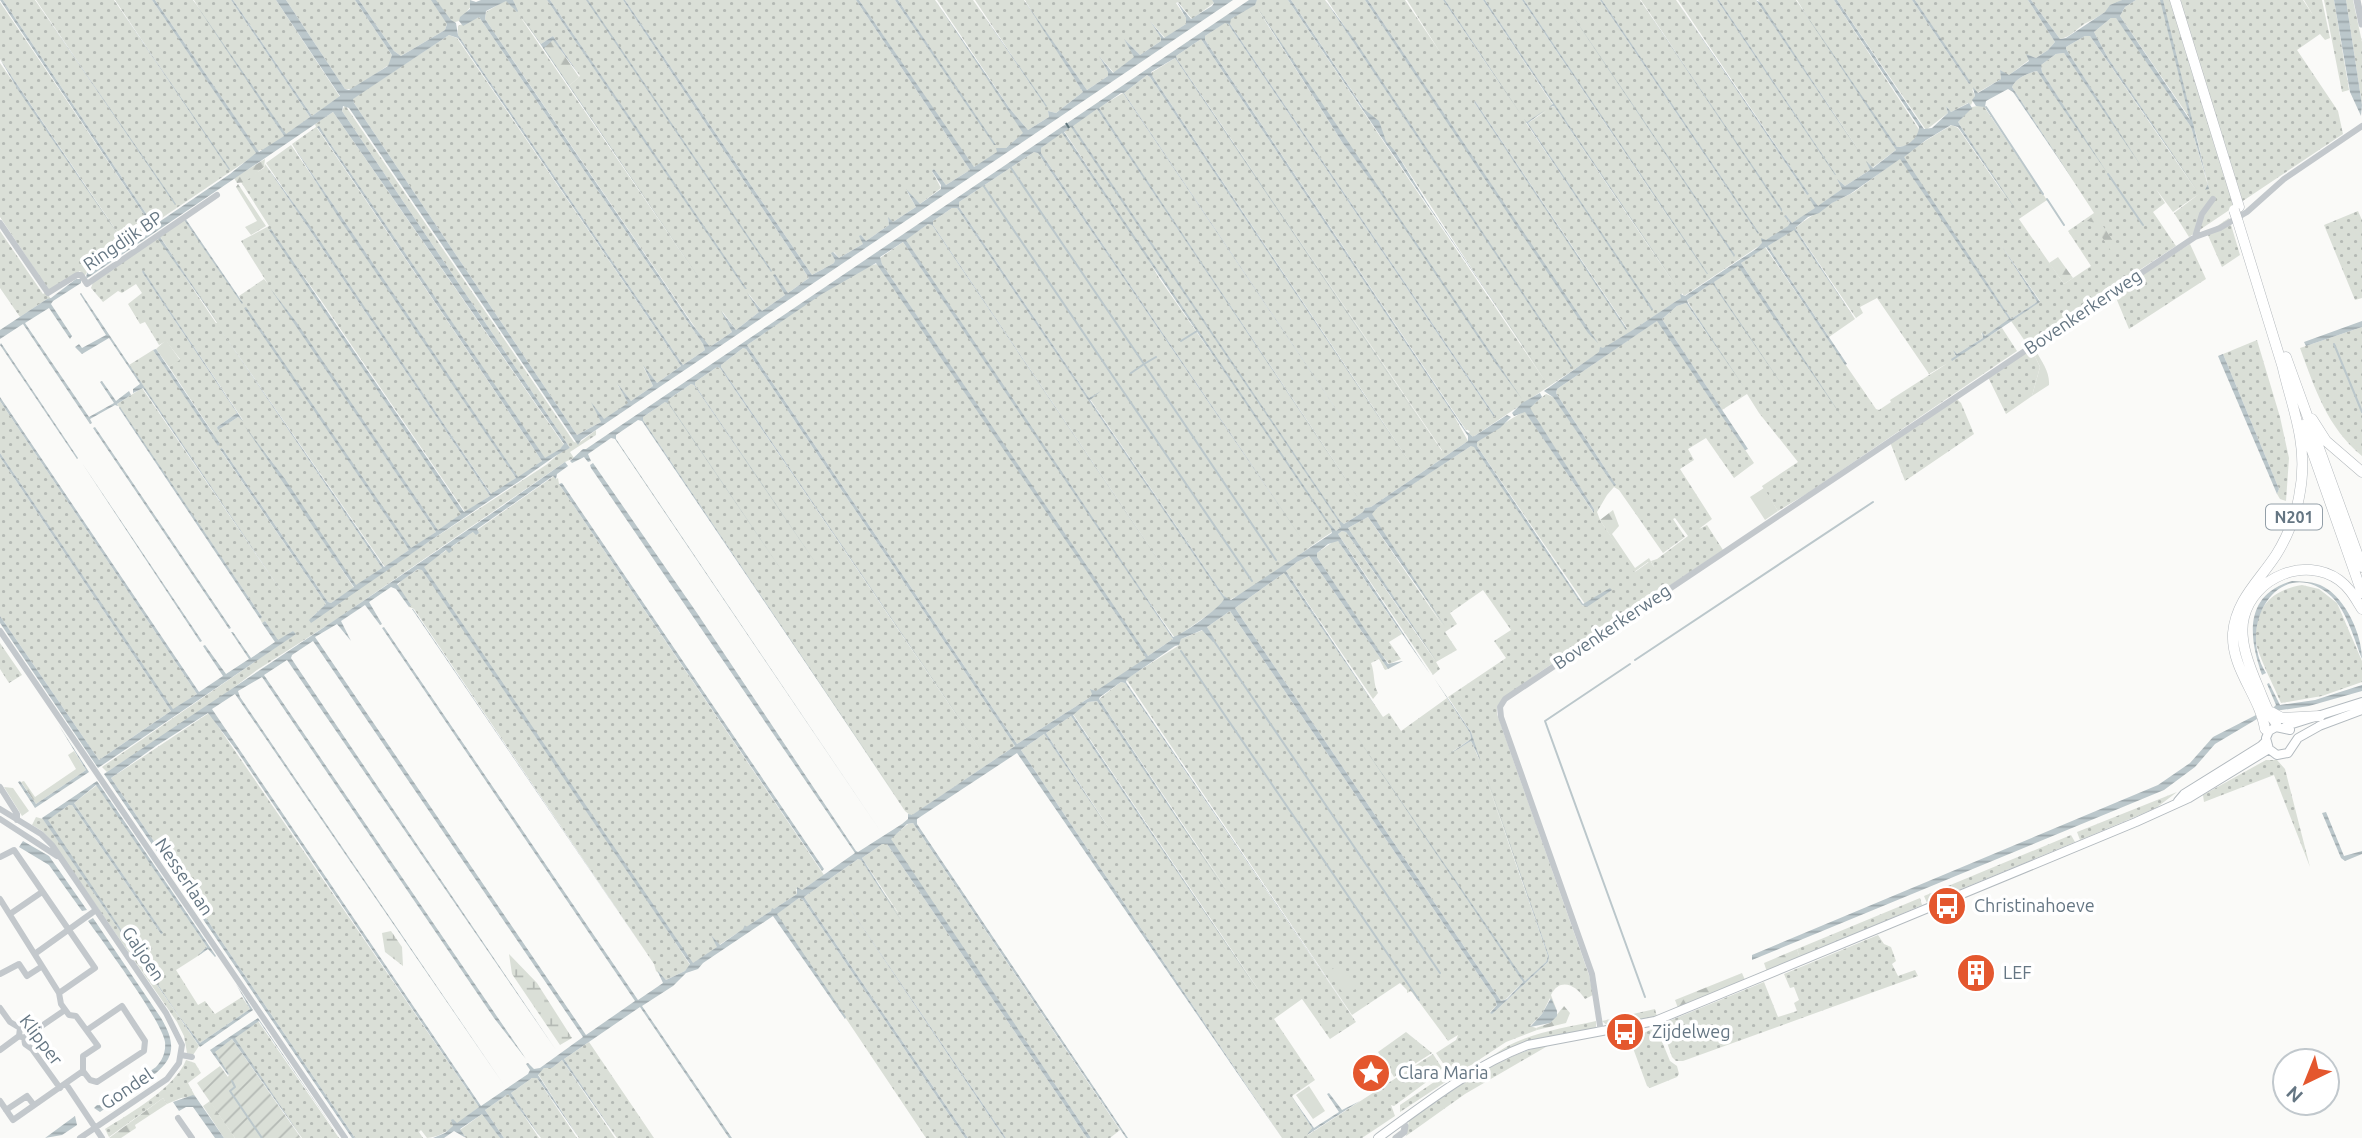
<svg xmlns="http://www.w3.org/2000/svg" width="2362" height="1138" viewBox="0 0 2362 1138" font-family="Ubuntu,sans-serif">
  <style>
    .grass { fill: url(#grass-dots); fill-rule: evenodd }
    .forest { fill: url(#forest-firs) }
    .wetland { fill: url(#wetland-marsh) }
    .garden { fill: url(#garden-furrows) }
    .pitch { fill: #dadfd7 }
    .water { fill: url(#water-rules); fill-rule: evenodd }
    .lines { fill: none; stroke-linecap: round; stroke-linejoin: round }
    .stream { stroke: #bbc7cb; stroke-width: 2 }
    .ferry { stroke: #60757c; stroke-width: 2; stroke-dasharray: 9 7; stroke-linecap: butt }
    .secondary-casing { stroke: #b3babf; stroke-width: 10 }
    .trunk-casing { stroke: #b4b9bd; stroke-width: 11 }
    .minor { stroke: #c3c8cc; stroke-width: 6 }
    .tertiary { stroke: #c3c8cc; stroke-width: 7 }
    .secondary { stroke: #fff; stroke-width: 8 }
    .trunk { stroke: #fff; stroke-width: 10 }
    .trunk-bridge-casing { stroke: #b4b9bd; stroke-width: 11; stroke-linecap: butt }
    .trunk-bridge { stroke: #fff; stroke-width: 10 }
    .labels { text-anchor: middle; stroke-width: 7; stroke-linejoin: round; paint-order: stroke }
    .shield { fill: #fff; stroke: #939fa8; stroke-width: 2 }
    .shield-label { font-size: 16px; font-weight: bold; fill: #657683 }
    .street-label { font-size: 18px; fill: #657683; stroke: #fff }
    .poi-label { font-size: 18px; fill: #657683; stroke: #fff; text-anchor: start }
  </style>
  <defs>
    <pattern id="grass-dots" width="8" height="8" patternUnits="userSpaceOnUse" patternTransform="scale(1.75)"><rect width="8" height="8" fill="#dadfd7"/><path d="M2 2h.1M6 6h.1" fill="none" stroke="#b4b9b4" stroke-width="1.8" stroke-linecap="round"/></pattern>
    <pattern id="forest-firs" width="22" height="20" patternUnits="userSpaceOnUse" patternTransform="scale(1.75)"><rect width="22" height="20" fill="#dadfd7"/><path d="M5 1l3.5 6h-7zM16 11l3.5 6h-7z" fill="#b4b9b4"/></pattern>
    <pattern id="wetland-marsh" width="20" height="14" patternUnits="userSpaceOnUse" patternTransform="scale(1.75)"><rect width="20" height="14" fill="#dadfd7"/><path d="M1 5h8M5 5V1M11 12h8M15 12V8" fill="none" stroke="#b4b9b4"/></pattern>
    <pattern id="garden-furrows" width="10" height="10" patternUnits="userSpaceOnUse" patternTransform="scale(1.75)"><rect width="10" height="10" fill="#dadfd7"/><path d="M-1 1l2-2M0 10L10 0M9 11l2-2" fill="none" stroke="#b4b9b4"/></pattern>
    <pattern id="water-rules" width="6" height="5" patternUnits="userSpaceOnUse" patternTransform="scale(1.75)"><rect width="6" height="5" fill="#bbc7cb"/><path d="M0 2.5h6" fill="none" stroke="#9ca6aa"/></pattern>
  </defs>
  <rect width="100%" height="100%" fill="#fafaf8"/>
  <path class="grass" d="M3,0H35L175,205L36,0H114L229,170L115,0H152L256,152L255,155L153,224Z
    M155,0H193L200,10L194,0H231L310,117L286,135L252,86L284,136L268,148L258,151Z
    M233,0H276L340,97L312,116Z
    M286,0H355L392,55L390,64L354,89H345Z
    M359,0H470L472,5L459,21L447,24L445,30L401,56L394,51Z
    M506,0L517,12L513,0H547L746,289L550,0H623L809,278L788,293L774,274L785,295L762,311L748,293L759,312L736,330L722,311L732,332L710,347L707,345L485,19L486,12ZM519,15L541,44L553,36L580,76L569,86L698,277Z
    M625,0H856L970,170L946,185L934,169L932,171L941,188L920,204L906,190L916,207L893,222L888,218L889,225L866,241L861,235L863,244L839,258L834,252L832,254L835,260L834,263L812,275Z
    M859,0H895L995,145L898,0H935L1024,133L1006,148L974,167L972,166Z
    M937,0H973L1046,107L975,0H1024L1040,25L1025,0H1212L1214,3L1192,19L1178,2L1176,3L1186,18V24L1165,38L1150,21L1161,38V41L1140,55L1124,39L1135,57L1114,73L1099,56L1108,72V76L1087,90L1043,28L1083,92L1056,113L1048,111L1049,117L1028,130L1010,109Z
    M1257,0H1288L1545,381L1395,151L1390,147L1291,0H1325L1571,366L1327,0H1365L1597,343L1368,0H1405L1440,52L1407,0H1443L1504,90L1445,0H1483L1553,105L1550,108L1554,106L1677,288L1485,0H1522L1687,245L1524,0H1600L1758,234L1602,0H1640L1725,126L1641,0H1676L1807,195L1808,193L1678,0H1717L1835,174L1719,0H1756L1862,155L1758,0H1796L1810,21L1797,0H1834L1920,131C1916,139 1906,148 1897,147L1882,128L1896,150L1872,168L1868,164L1870,170L1845,186L1837,179L1842,189L1809,214L1792,223L1786,215L1785,216L1790,224L1789,226L1684,296L1682,293L1681,298L1473,437L1468,433L1470,432L1467,429L1466,430L1205,40V36L1226,22L1228,24L1494,417L1495,416L1230,24V19L1254,5ZM1257,8L1386,199V200L1342,142ZM1475,101L1627,328V329L1474,102ZM1546,111L1528,123L1606,241L1526,123Z
    M1837,0H1912L1969,84L1970,83L1915,0H2028L2055,42L2048,50L2036,58L2027,55L2029,60L2008,76L2000,70L2001,79L1977,93L1972,89L1975,96L1971,105L1968,103L1951,112L1946,106L1948,113L1926,130Z
    M2031,0H2122C2112,6 2105,13 2094,19C2091,21 2087,22 2084,24C2076,30 2070,37 2060,39Z
    M2136,0H2303L2313,15L2304,0H2322L2330,38L2325,40L2320,34L2297,50L2338,111L2343,134L2189,237L2174,213L2199,194L2173,212L2156,189L2165,203L2153,212L2176,246L2027,344L2011,321L2040,301L2001,245L2037,302L2011,319L1918,181L2010,320L1985,336L1981,333L1983,338L1957,354L1954,353L1956,356L1951,359L2002,328L2017,351L1808,493L1778,511L1762,486L1798,462L1759,413L1747,394L1722,410L1662,319L1677,306L1686,303L1709,337L1687,300L1738,265L1790,338L1741,263L1765,247L1876,409L1879,410L1891,402L1890,400L1948,363L1929,374L1877,298L1860,307L1863,313L1856,318L1795,228C1807,219 1817,212 1830,204C1838,199 1846,197 1854,192C1886,169 1917,144 1952,125L1958,128L2006,197L1958,122L1972,107L1983,105L2047,200L2019,219L2064,284L2091,266L2068,231L2094,213L2012,87C2016,78 2028,73 2037,71L2075,124L2042,72L2041,65L2056,54L2064,53L2118,131L2066,49V47L2085,36H2090L2196,190L2108,58L2094,32L2111,18H2116L2123,27L2191,127L2209,189L2196,134L2191,120L2120,16L2125,7Z
    M2324,0H2334L2349,90L2342,92Z
    M2346,0H2353L2362,42V105Z
    M0,2L151,225V228L87,272L84,277L80,271L54,289H48L0,217V63L122,239L0,59Z
    M479,17L703,344L705,350L683,365L458,35V26Z
    M449,35L457,38L681,366L657,383L643,366L653,386L631,401L617,384L629,403L604,420L596,409L601,422L577,435L354,103L352,99Z
    M1201,39L1452,412L1468,441L1371,507L1365,508L1363,512L1344,524L1340,522L1341,527L1336,531L1329,524L1332,532C1299,553 1265,585 1229,600L1224,596L1090,399L1097,394L1089,398L959,207V202L1034,152L1038,153L1289,520L1041,153V148L1062,132L1125,223L1064,131L1071,126L1336,517L1074,128L1073,125L1097,109L1363,504L1098,108L1123,93L1389,488L1124,93L1147,75L1150,77L1415,470L1153,77L1151,73L1175,58L1261,183L1177,59L1176,56ZM1264,188L1442,450V451ZM1144,252L1274,443L1159,278Z
    M345,105L574,442L579,443L596,430V435L570,452L574,458L565,462L337,619L257,670L208,707L107,772L102,767L295,634L293,631L278,641L265,621L262,623L260,619L262,617L117,404L142,388L288,601L129,365L153,350L218,445L213,433L169,367L180,359L166,341L159,345L145,322L140,324L128,304L142,293L136,284L122,293L118,291L103,302L91,288L93,282L184,220L243,304L239,296L264,279L268,284L241,241L269,226L241,182L264,168L265,164L490,496L465,512L320,299L270,230L462,514L438,530L271,288L436,532L411,549L245,307L409,550L385,567L218,326L382,568L356,586L262,447L354,588L331,603L328,602L222,448L221,451L326,604L309,620L546,465L562,451L570,448L342,111ZM159,238H161L217,323H216ZM143,271L243,420L238,417L219,429L217,427L237,413L142,272Z
    M333,112L564,445L560,449L545,459L332,146L319,127L317,128L542,461L518,478L292,144L316,127L315,124Z
    M291,145L516,478L492,495L266,163Z
    M952,208H957L1225,600L1222,605L1175,638L1122,563L1173,639L1148,656L1145,653L1147,658L1096,692L1091,689L1093,694L1089,698L1017,744L747,345C768,331 861,263 878,264L1143,651L882,264L880,258L903,242L1101,531L905,240L928,224L932,225L1187,602L933,225V221Z
    M2358,211L2362,220V298L2355,300L2324,225Z
    M2229,218L2240,255L2222,267L2207,233Z
    M1794,229L1855,319L1829,337L1768,246Z
    M0,231L43,294L46,292L51,299H47L20,317L0,288Z
    M2190,244L2206,279L2129,329L2114,293Z
    M1658,320L1754,463L1734,478L1706,438L1688,449L1694,460L1680,469L1712,519L1699,529L1707,525L1723,550L1540,672L1502,700L1497,707V714L1589,975L1593,995L1585,999C1576,985 1560,977 1551,995L1557,1011L1550,998L1542,1014L1530,1026L1536,1028L1537,1030L1506,1042L1400,1112V1105L1449,1072L1436,1053L1456,1040L1458,1035L1448,1041L1411,991L1407,993V990L1400,983L1352,1015L1126,679L1178,646L1181,639L1203,630L1213,641L1214,640L1207,627L1230,611L1495,999L1497,1005L1490,1012L1492,1014L1548,962L1549,956L1483,770L1548,956L1546,962L1526,981L1521,979L1523,982L1506,999L1501,1001L1235,608L1284,573L1383,717L1389,713L1401,731L1447,698L1470,733L1471,739L1450,753L1471,741L1479,759L1471,732L1448,697L1506,658L1494,641L1511,630L1483,590L1450,613L1457,624L1445,632L1457,650L1436,662L1440,669L1433,675L1338,534L1342,531L1346,532L1436,662L1348,528L1368,517L1443,626L1371,515L1374,510L1393,497L1471,446H1474L1583,606L1585,604L1477,446V442C1494,431 1509,419 1525,411L1593,512L1594,509L1529,408L1546,394L1553,397L1616,485L1556,393L1557,389ZM1614,487L1619,490L1663,553L1685,537L1673,519L1675,518L1688,536L1657,559L1651,561L1654,567L1649,562L1635,572L1600,520L1597,512L1607,495Z
    M2362,327V456C2327,427 2315,389 2300,348Z
    M2257,340L2280,417L2289,458L2286,501L2280,499L2277,494L2279,489L2223,354Z
    M743,348L746,349L1015,746L911,816L905,811L643,420V417L691,384L694,385L751,468L695,385V382L717,367L720,368L987,760L721,367V365Z
    M2031,348L2040,367L2032,396L2006,414L1988,377Z
    M1956,398L1961,403L1974,434L1905,481L1890,442Z
    M0,401L197,694L173,710L0,453Z
    M0,457L171,711L99,760L0,616Z
    M554,476L556,479L558,478L559,484L824,875L802,890L796,889L797,894L719,945L711,935L718,947L692,964L607,838L690,965L685,971L666,980L656,971L654,964L414,609L409,607L411,605L397,586L402,580L447,550L449,552L450,548L473,532L479,533L477,530Z
    M1334,541H1338L1402,634L1389,642L1401,659L1389,664L1378,650L1317,557V553Z
    M1309,556L1388,669L1385,670L1379,659L1371,663C1375,673 1373,684 1378,693L1373,699L1286,571L1297,562Z
    M2302,585L2319,589L2337,603L2362,661V682L2322,696L2281,703C2275,688 2258,656 2256,642C2254,608 2271,590 2302,585Z
    M0,643L22,675L9,683L0,669Z
    M1121,682L1125,683L1356,1022L1330,1039L1302,999L1274,1019L1315,1080L1292,1096L1312,1128L1308,1135L1433,1054L1442,1068L1440,1072L1394,1106L1391,1105L1395,1116L1362,1138H1282L1021,750L1044,734L1111,831L1046,733L1071,716L1268,1004L1073,714L1088,702L1097,701L1227,890L1099,699Z
    M209,713L479,1107C464,1118 446,1137 427,1138L421,1130L419,1132L423,1138H355L111,778Z
    M2266,760H2277L2285,769L2310,867L2274,775L2204,802L2203,795Z
    M97,785L207,947L200,953L201,954L176,970L198,1005L205,1001L215,1014L242,997L250,1009L200,1043L179,1016L47,820L69,805H72L161,934L162,932L74,803Z
    M2177,792L2156,808L2080,840L2077,832Z
    M36,817L43,819L199,1046L193,1055L187,1053L184,1036L177,1022L53,843L42,831L32,825Z
    M913,823L1120,1130L1110,1138H1091L890,839L908,824Z
    M2071,835L2075,842L1927,903L1924,896Z
    M882,844H887L1087,1138H1006L832,882L1004,1138H968L804,897L858,859L861,860L903,920L862,858Z
    M799,898L803,900L965,1138H926L776,914Z
    M1920,898L1922,905L1800,958L1797,949Z
    M1878,935L1884,944L1891,947L1896,961L1892,964L1898,976L1915,970L1918,976L1683,1061H1676L1672,1057L1662,1028L1664,1023L1764,982L1778,1017L1797,1011L1794,1003L1799,1000L1794,987L1790,988L1784,974Z
    M1655,1009L1657,1017L1609,1027L1602,1021Z
    M258,1021L339,1138H302L234,1038Z
    M1596,1021V1027L1592,1031L1489,1059C1518,1034 1559,1029 1596,1021Z
    M1656,1027L1670,1061L1677,1066L1679,1074L1677,1077L1650,1088L1647,1086L1630,1040Z
    M1406,1032L1432,1053L1394,1077L1378,1052Z
    M589,1042L654,1138H617L564,1059Z
    M1551,1044L1465,1094L1406,1136L1409,1120C1454,1091 1497,1055 1551,1044Z
    M186,1060L195,1063L201,1073L188,1083L195,1096L181,1098L167,1104L163,1098L109,1137L105,1129C129,1114 176,1087 186,1060Z
    M562,1060L615,1138H579L538,1074L544,1068H552Z
    M532,1078H537L577,1138H541L511,1093Z
    M508,1094L510,1095L539,1138H504L485,1110Z
    M482,1114L485,1116L500,1138H466L460,1130Z"/>
  <path class="forest" d="M553,39L579,77L569,86L543,48Z
    M265,159L264,167L245,182L237,183L234,178Z
    M238,184L266,226L251,235L245,227L257,221L236,187Z
    M2095,214L2117,247L2111,251L2092,222L2087,221Z
    M2058,257L2073,278L2064,284L2049,263Z
    M2038,344L2039,346L2036,351C2042,362 2050,372 2049,385L2032,396L2040,367L2031,348Z
    M1613,510L1619,526L1612,534L1635,568L1649,558L1654,567L1648,562L1634,572L1600,520Z
    M74,751L86,770L36,804L21,782L24,781L35,797L76,769L68,755Z
    M4,787L13,788L29,811L22,816Z
    M1797,949L1800,958L1767,972L1764,963Z
    M1742,973L1745,980L1678,1008L1675,1000Z
    M1564,1006L1570,1013L1566,1023L1537,1030L1536,1028L1550,1023Z
    M163,1098L167,1104L135,1125L136,1128L121,1138H109Z
    M210,1101L235,1138H224L203,1106Z"/>
  <path class="wetland" d="M391,931L402,947L403,966L385,952L382,933Z
    M509,954L537,983L572,1038L560,1045L512,974Z"/>
  <path class="garden" d="M232,1039L301,1138H235L197,1083L220,1066L228,1077L229,1074L214,1052Z"/>
  <path class="pitch" d="M166,340L180,360L169,367L156,349Z
    M1764,488L1778,511L1765,520L1750,497Z
    M1340,964L1357,988L1345,996L1328,972Z
    M1309,1086L1325,1111L1313,1119L1296,1095Z"/>
  <path class="water" d="M0,0H3L151,221L156,224L230,174L256,153L152,0H155L259,152L284,136L193,0L286,134L310,117L231,0H233L312,116L340,96L276,0H286L345,89L349,90L388,66L392,55L355,0H359L394,51L401,56L445,30L447,24L431,0H436L451,20L456,23L458,35L683,365L705,350L703,344L479,17L463,26L459,21L460,17L470,9V0L476,2L481,0H513L518,11L517,12L506,1L486,11L485,19L692,324L710,347L732,332L721,311L736,330L759,312L747,293L762,311L785,295L773,275L775,274L788,293L809,278L623,0H625L812,275L834,263L835,260L831,253L833,252L839,258L863,244L859,236L861,235L866,241L889,225L888,217L893,222L916,207L906,189L920,204L941,189V185L932,171L934,169L946,185L970,170L856,0H859L974,167L997,152L996,148H1006L1023,133L935,0L1010,109L1028,130L1049,117L1048,111L1056,113L1083,92L1024,0L1087,90L1108,76V72L1099,56L1113,73L1134,57L1124,39L1140,55L1161,41V38L1150,21L1164,38L1186,24V18L1177,2L1191,19L1212,6L1214,3L1212,0H1233L581,440L578,445L349,108L343,106L342,111L570,448C552,456 530,475 512,486C444,530 378,577 311,623L309,620L326,604L220,449L222,448L328,602L331,603L354,587L244,425L285,479L356,585L382,568L218,326L384,567L409,550L244,308L246,307L411,548L436,532L270,288L297,323L438,530L461,514L269,230L271,229L464,512L490,496L265,164L308,223L491,494L516,478L340,220L292,144L518,477L542,461L317,127L319,126L332,146L545,458L560,449L564,444L333,112L86,279L87,272L150,228L151,225ZM449,35L458,38L681,366L657,383L643,365L653,386L631,401L617,383L628,403L604,419L591,402L601,422L577,435L354,103L353,99Z
    M35,0L176,204L175,205Z
    M114,0L230,169L229,170Z
    M547,0H550L747,289H745Z
    M586,0H588L772,271L771,272Z
    M895,0H898L996,145H994Z
    M973,0L1047,106L1046,107Z
    M1249,0H1257L1255,5L1231,19L1230,24L1495,416L1494,417L1228,24L1225,23L1205,36V40L1466,431L1473,437L1507,415L1511,417L1500,428L1477,442V446L1583,604L1610,588L1612,590L1587,607L1582,605L1474,447L1471,446L1377,508L1372,514L1445,626L1368,517L1348,528L1437,662L1346,532L1342,531L1338,534L1430,674L1338,541L1328,544L1317,553V557L1388,664L1403,661L1388,669L1309,556L1297,562L1286,571L1380,713L1284,573L1235,608L1501,1001L1507,999L1523,982L1355,734L1525,981L1546,962L1548,956L1484,769L1549,956L1548,962L1492,1014L1490,1013L1497,1005L1495,999L1230,611L1207,627L1215,640L1213,642L1202,630L1181,639L1179,645L1175,646L1127,679L1126,682L1353,1017L1125,683L1121,682L1100,697L1099,699L1228,894L1097,701L1088,702L1073,715L1267,1004L1071,716L1046,733L1111,832L1044,734L1021,750L1282,1138L1017,753L917,819V824L1128,1138H1126L913,823L907,824L891,839L1091,1138H1087L887,844H882L862,858L902,922L861,860L858,859L804,897L968,1138H965L803,900L799,898L777,914L846,1017L845,1019L773,916L703,963L698,969L686,973L673,986L642,1006L732,1138H729L640,1007L564,1059L617,1138L562,1060L552,1068H544L538,1075L579,1138L537,1078H532L511,1093L541,1138L508,1094L485,1110L504,1138H500L482,1114L460,1129L466,1138L454,1131L444,1138H433L445,1133L453,1126L451,1120L453,1119L457,1123L479,1107L237,751L208,713L156,746L111,778L355,1138H352L104,774C258,671 413,570 565,462L568,466L557,474L556,479L553,476L477,529L479,533L476,535L473,532L451,547L452,551L449,553L446,550L424,567L693,963L717,947L711,935L720,945L743,929L745,925L746,927L771,911L772,908L774,909L797,894V887L802,890L855,853L591,468L590,465L593,463L697,613L856,851L858,852L902,824L908,819V814L912,815L1015,746L746,349L743,348L721,365V367L987,759L720,368L717,367L695,382V385L830,584L694,385L691,384L669,399L668,402L803,602L668,403L665,402L643,417V420L906,811L642,421L638,420L616,435V439L881,832L615,439L611,438L588,454L591,461L588,462L584,457L572,463L570,461L583,449H586ZM1201,39L1468,436V441L1371,507L1365,508L1363,512L1344,524L1340,521L1073,126L1097,109L1363,505L1099,108L1121,93H1123L1389,488L1124,93L1147,75L1150,77L1415,471L1153,77L1151,72L1175,58L1441,452L1177,59L1176,56ZM1071,127L1339,522L1341,527L1336,531L1329,523L1064,132ZM1062,133L1331,529L1332,533L1231,600L1224,596L1090,400L1101,391L1089,398L959,207V202L1034,152L1038,153L1306,545L1041,153V148ZM952,208H957L1224,599C1221,607 1181,636 1173,637L906,240L928,224L932,225L1196,616L933,225V221ZM903,242L1173,639L1148,656L882,264L880,257ZM876,263L1146,658L1096,691L1090,689L1092,694L1089,698L1017,744L747,345L822,294ZM418,569L422,570L690,964L685,971L666,980L657,970L663,983L638,1000L384,627L382,628L635,1001L586,1035L315,637L337,624L351,641L341,621L365,605L380,625L382,624L369,602L391,587L396,589L409,607L411,605L397,584ZM313,641L583,1037L540,1068L534,1069L528,1063L526,1064L530,1070L528,1074L481,1106L212,709L235,694L504,1085L240,697L238,691L262,677L494,1018L526,1059L264,675L287,660L556,1050L291,658L292,655Z
    M1288,0H1291L1364,109L1379,121L1386,141L1395,151L1429,206L1547,381Z
    M1325,0L1354,39L1572,366L1571,367Z
    M1365,0H1368L1598,343L1588,333Z
    M1443,0H1445L1522,116Z
    M1483,0H1485L1678,288L1554,106L1549,107L1553,104Z
    M1522,0H1524L1708,274H1707Z
    M1562,0L1735,255L1734,257L1731,252Z
    M1600,0H1602L1759,233L1758,234Z
    M1640,0L1782,209V212Z
    M1676,0L1809,194L1807,195Z
    M1717,0H1719L1836,175H1835Z
    M1756,0L1761,3L1862,156Z
    M1796,0L1897,147C1907,148 1919,137 1919,127L1834,0H1837L1924,129L1932,128L1948,113L1946,106L1951,112L1969,103L1972,108L1958,122L1961,127L2018,213L1958,127L1951,125L1926,140L1904,157L2011,319L2037,302L2001,245L2040,302L1952,361L1951,359L1956,356L1953,350L1957,354L1983,338L1982,332L1985,336L2009,319L1900,159L1850,194L1832,203L1819,213L1808,217L1795,228L1855,319L1794,230L1768,246L1847,364L1845,365L1766,247L1741,263L1842,417L1738,266L1714,282L1715,285L1791,398L1712,283L1687,300L1688,303L1744,387L1686,303L1677,306L1662,319L1748,449L1745,450L1657,321L1557,389L1556,393L1616,485L1614,486L1553,397L1544,391L1599,352L1600,347L1603,348C1631,332 1655,315 1681,298L1680,294L1685,296L1756,249L1762,243L1761,238L1766,240L1788,226L1790,223L1784,216L1786,215L1792,223L1815,208L1809,198L1811,197L1818,206L1842,189L1837,179L1845,186L1870,170L1866,161L1873,168L1896,150Z
    M1912,0H1915L1971,83L1969,84Z
    M2028,0H2031L2060,39L2066,38L2105,12L2110,5L2122,0H2136L2125,7L2120,16L2190,120L2160,0H2163L2209,189L2205,190L2208,184L2191,127L2116,18H2111L2094,32L2108,58L2197,190L2090,36H2085L2066,47V49L2141,166L2064,53L2056,54L2041,65L2042,72L2108,174L2037,71C2028,73 2016,78 2012,87L2073,180L2013,92L2008,89L1986,101L1985,107L1976,106L1972,100L1975,96L1973,87L1978,93L2001,79L2000,70L2009,75L2029,61L2026,54L2036,58L2048,50L2055,42Z
    M2334,0H2346L2362,105L2361,116L2350,92Z
    M1257,7L1522,399L1496,364L1386,201L1342,142Z
    M520,14L541,44L553,36L580,76L553,40L544,48L718,306Z
    M0,59L122,240L18,90Z
    M1475,101L1627,329L1626,330L1474,102Z
    M1545,110L1528,123L1653,309L1652,311L1524,119L1527,122Z
    M185,218L243,303L242,304L184,220Z
    M160,237L218,323L158,239Z
    M143,270L243,421L238,417L218,430L217,427L237,413L142,272Z
    M76,279H81V283L53,301L51,304L72,336L70,339L49,308L25,323L89,417L114,403L100,382L102,381L116,401L129,391L131,395L117,404L118,406L115,405L90,419L92,423L90,424L23,324L0,339V330L47,299L51,298Z
    M81,293L110,336L288,601L143,388L133,393V389L140,384L109,338L82,354L75,347L79,344L82,348L106,335L80,294Z
    M2362,321V327L2306,346L2304,342Z
    M1,343L78,458L77,459L0,345Z
    M156,349L220,444L218,446L153,350Z
    M2223,354L2279,489L2277,494L2218,356Z
    M1540,393L1542,397L1530,408L1594,509V513L1525,412L1514,416L1512,413L1522,403Z
    M0,397L199,692L223,676L203,646L205,645L226,674L249,659L231,632H233L251,658L275,642L262,623L265,621L278,640L293,631L296,634L98,768L0,623V616L99,760L171,711L0,457V453L173,709L197,694L0,401Z
    M120,407L262,617L260,619L119,408Z
    M95,427L231,628L229,629L93,428Z
    M82,463L202,641L200,642Z
    M562,483L824,869L822,871L559,484Z
    M2292,581C2303,582 2314,581 2324,587C2346,599 2362,635 2362,659C2354,639 2347,611 2331,596C2281,552 2235,624 2266,673L2262,675C2249,638 2243,595 2292,581Z
    M412,609H413L656,967Z
    M1434,678L1471,732L1481,762L1471,741L1448,755L1471,739L1470,733Z
    M2269,683L2280,705L2315,700L2362,685V691L2309,706L2275,711L2274,707L2276,705L2267,684Z
    M2256,715L2257,719L2215,744L2195,767L2164,790L1752,960V955L2158,785L2190,763L2213,737Z
    M58,724L89,772L35,808L18,782L20,781L36,804L86,770Z
    M97,781L216,956L215,957L208,949L201,954H199L207,947L96,785L74,803L163,933L161,934L72,805H69L48,820L179,1016L200,1043L250,1009L236,984L253,1010L200,1047L42,818Z
    M2326,812L2344,856L2362,851V854L2345,861L2341,858L2322,813Z
    M23,841L49,856L87,910L82,911L49,865L19,847Z
    M832,882L1006,1138H1004Z
    M93,918L161,1018C181,1051 170,1065 141,1084C127,1094 113,1103 100,1112L94,1108L97,1105H101L156,1067C163,1060 166,1051 165,1042C162,1021 103,942 88,921Z
    M1551,998L1557,1011V1016L1550,1023L1530,1027L1542,1014Z
    M258,1018L340,1138L259,1021L235,1038L302,1138L232,1039L215,1052L229,1074L228,1075L210,1050Z
    M1329,1093L1342,1110L1360,1101L1307,1135L1312,1128L1292,1097L1314,1128L1339,1112L1327,1094Z
    M193,1095L195,1096L224,1138H215L193,1107H186L179,1111L173,1102Z
    M75,1116L77,1125L62,1135L45,1138Z"/>
  <g class="lines">
    <path class="stream" d="M1986,107L2043,194
      M1011,168L1144,364L1156,357
      M2108,174L2143,225
      M983,185L1252,581
      M2047,199L2064,225
      M1181,341L1197,331
      M2334,344L2362,412
      M1131,373L1144,364L1276,560
      M1214,641L1440,973
      M1181,651L1419,1000
      M1635,660L1873,502
      M1630,664L1545,721L1645,997
      M232,1081L235,1087L230,1091L262,1138"/>
    <path class="ferry" d="M1066,123L1069,128"/>
    <defs>
      <path id="secondary" d="M2286,726L2362,702
        M2319,726L2362,710
        M2290,730L2276,727L2269,731L2266,738L2269,749L2277,755L2288,753L2298,738L2323,724
        M2178,801L2184,794L2261,746L2266,741
        M1378,1138C1425,1104 1474,1065 1528,1045L1655,1021L1706,1000L2136,822L2189,798L2269,749"/>
      <path id="trunk" d="M2175,0L2239,207
        M2238,222L2283,368
        M2286,357L2362,567
        M2312,419L2326,441L2362,472
        M2303,425L2362,593
        M2271,712L2282,718L2320,716
        M2276,723C2268,714 2264,701 2259,689C2250,668 2238,640 2244,617C2254,577 2305,556 2339,580C2350,588 2355,598 2362,609
        M2265,729C2260,696 2231,669 2233,633C2236,600 2259,581 2276,555C2298,520 2307,477 2300,437C2296,412 2287,388 2282,364"/>
    </defs>
    <use href="#secondary" class="secondary-casing"/>
    <use href="#trunk" class="trunk-casing"/>
    <path class="minor" d="M0,223L48,293L77,275H81L87,284L217,195
      M2195,237L2202,214L2213,199
      M0,631L345,1138
      M0,787L17,814V820
      M0,809L41,834L52,845L166,1013L182,1045L179,1063L167,1079L80,1138
      M0,819L57,856
      M0,857L14,850L95,968L59,993
      M0,899L59,993L61,1004L69,1015L76,1016L98,1046L83,1056V1071L13,1120L0,1101
      M10,914L42,892
      M36,953L96,910
      M0,974L19,964L27,976L41,967
      M0,1008L10,1022L20,1028L19,1036L24,1038L25,1044L32,1049L60,1088
      M1601,1032L1592,974L1501,717L1500,707L1505,699L2195,237L2220,228L2247,212L2284,179L2362,126
      M24,1038L65,1010
      M0,1050L19,1036
      M181,1055L192,1057
      M83,1071L90,1080L97,1082L144,1051L145,1041L122,1006L87,1030
      M66,1084L102,1138
      M6,1110L27,1096L34,1105
      M178,1118L192,1138"/>
    <path class="tertiary" d="M2357,0L2362,24
      M1396,1138L1404,1132L1405,1126L1402,1120"/>
    <use href="#secondary" class="secondary"/>
    <use href="#trunk" class="trunk"/>
    <defs>
      <path id="trunk-bridge" d="M2234,210L2238,222"/>
    </defs>
    <use href="#trunk-bridge" class="trunk-bridge-casing"/>
    <use href="#trunk-bridge" class="trunk-bridge"/>
  </g>
  <defs>
    <symbol id="bus-disc" viewBox="-11 -11 22 22"><circle r="9.5" fill="#e4572e" stroke="#fff"/><path d="M-5-6H5V4H4V6H2V4H-2V6H-4V4H-5ZM-3.5-4V0h7V-4ZM-3.5 1.2v1.5H-2V1.2ZM2 1.2v1.5H3.5V1.2Z" fill="#fff"/></symbol>
    <symbol id="building-disc" viewBox="-11 -11 22 22"><circle r="9.5" fill="#e4572e" stroke="#fff"/><path d="M-4-6H4V6H1V3H-1V6H-4ZM-2.5-4.3h1.7v1.8h-1.7ZM.8-4.3h1.7v1.8H.8ZM-2.5-1h1.7V.8h-1.7ZM.8-1h1.7V.8H.8Z" fill="#fff"/></symbol>
    <symbol id="sight-disc" viewBox="-11 -11 22 22"><circle r="9.5" fill="#e4572e" stroke="#fff"/><path d="M0-6L1.8-2.2L6-1.7L2.9 1.2L3.7 5.4L0 3.3L-3.7 5.4L-2.9 1.2L-6-1.7L-1.8-2.2Z" fill="#fff"/></symbol>
  </defs>
  <g fill-rule="evenodd">
    <use href="#bus-disc" x="1925" y="884" width="44" height="44"/>
    <use href="#building-disc" x="1954" y="951" width="44" height="44"/>
    <use href="#bus-disc" x="1603" y="1010" width="44" height="44"/>
    <use href="#sight-disc" x="1349" y="1051" width="44" height="44"/>
  </g>
  <g class="labels">
    <rect class="shield" x="2266" y="504.5" width="56" height="25" rx="5"/>
    <g class="shield-label">
      <text x="2294" y="523">N201</text>
    </g>
    <g class="street-label">
      <text transform="translate(123 241) rotate(-34)" y="6">Ringdijk BP</text>
      <text transform="translate(2083 312) rotate(-34)" y="6">Bovenkerkerweg</text>
      <text transform="translate(1612 627) rotate(-34)" y="6">Bovenkerkerweg</text>
      <text transform="translate(184 877) rotate(56)" y="6">Nesserlaan</text>
      <text transform="translate(143 954) rotate(56)" y="6">Galjoen</text>
      <text transform="translate(41 1040) rotate(53)" y="6">Klipper</text>
      <text transform="translate(127 1089) rotate(-34)" y="6">Gondel</text>
    </g>
    <g class="poi-label">
      <text x="1974" y="912">Christinahoeve</text>
      <text x="2003" y="979">LEF</text>
      <text x="1652" y="1038">Zijdelweg</text>
      <text x="1398" y="1079">Clara Maria</text>
    </g>
  </g>
  <g transform="translate(2306 1082) rotate(223)"><circle r="33" fill="#ffffff" stroke="#c1c8cd" stroke-width="2"/>
  <path d="M0-5L12 26L0 18L-12 26Z" fill="#e4572e"/>
  <text y="-10" font-size="19" font-weight="bold" text-anchor="middle" fill="#657683">N</text>
  </g>
</svg>
